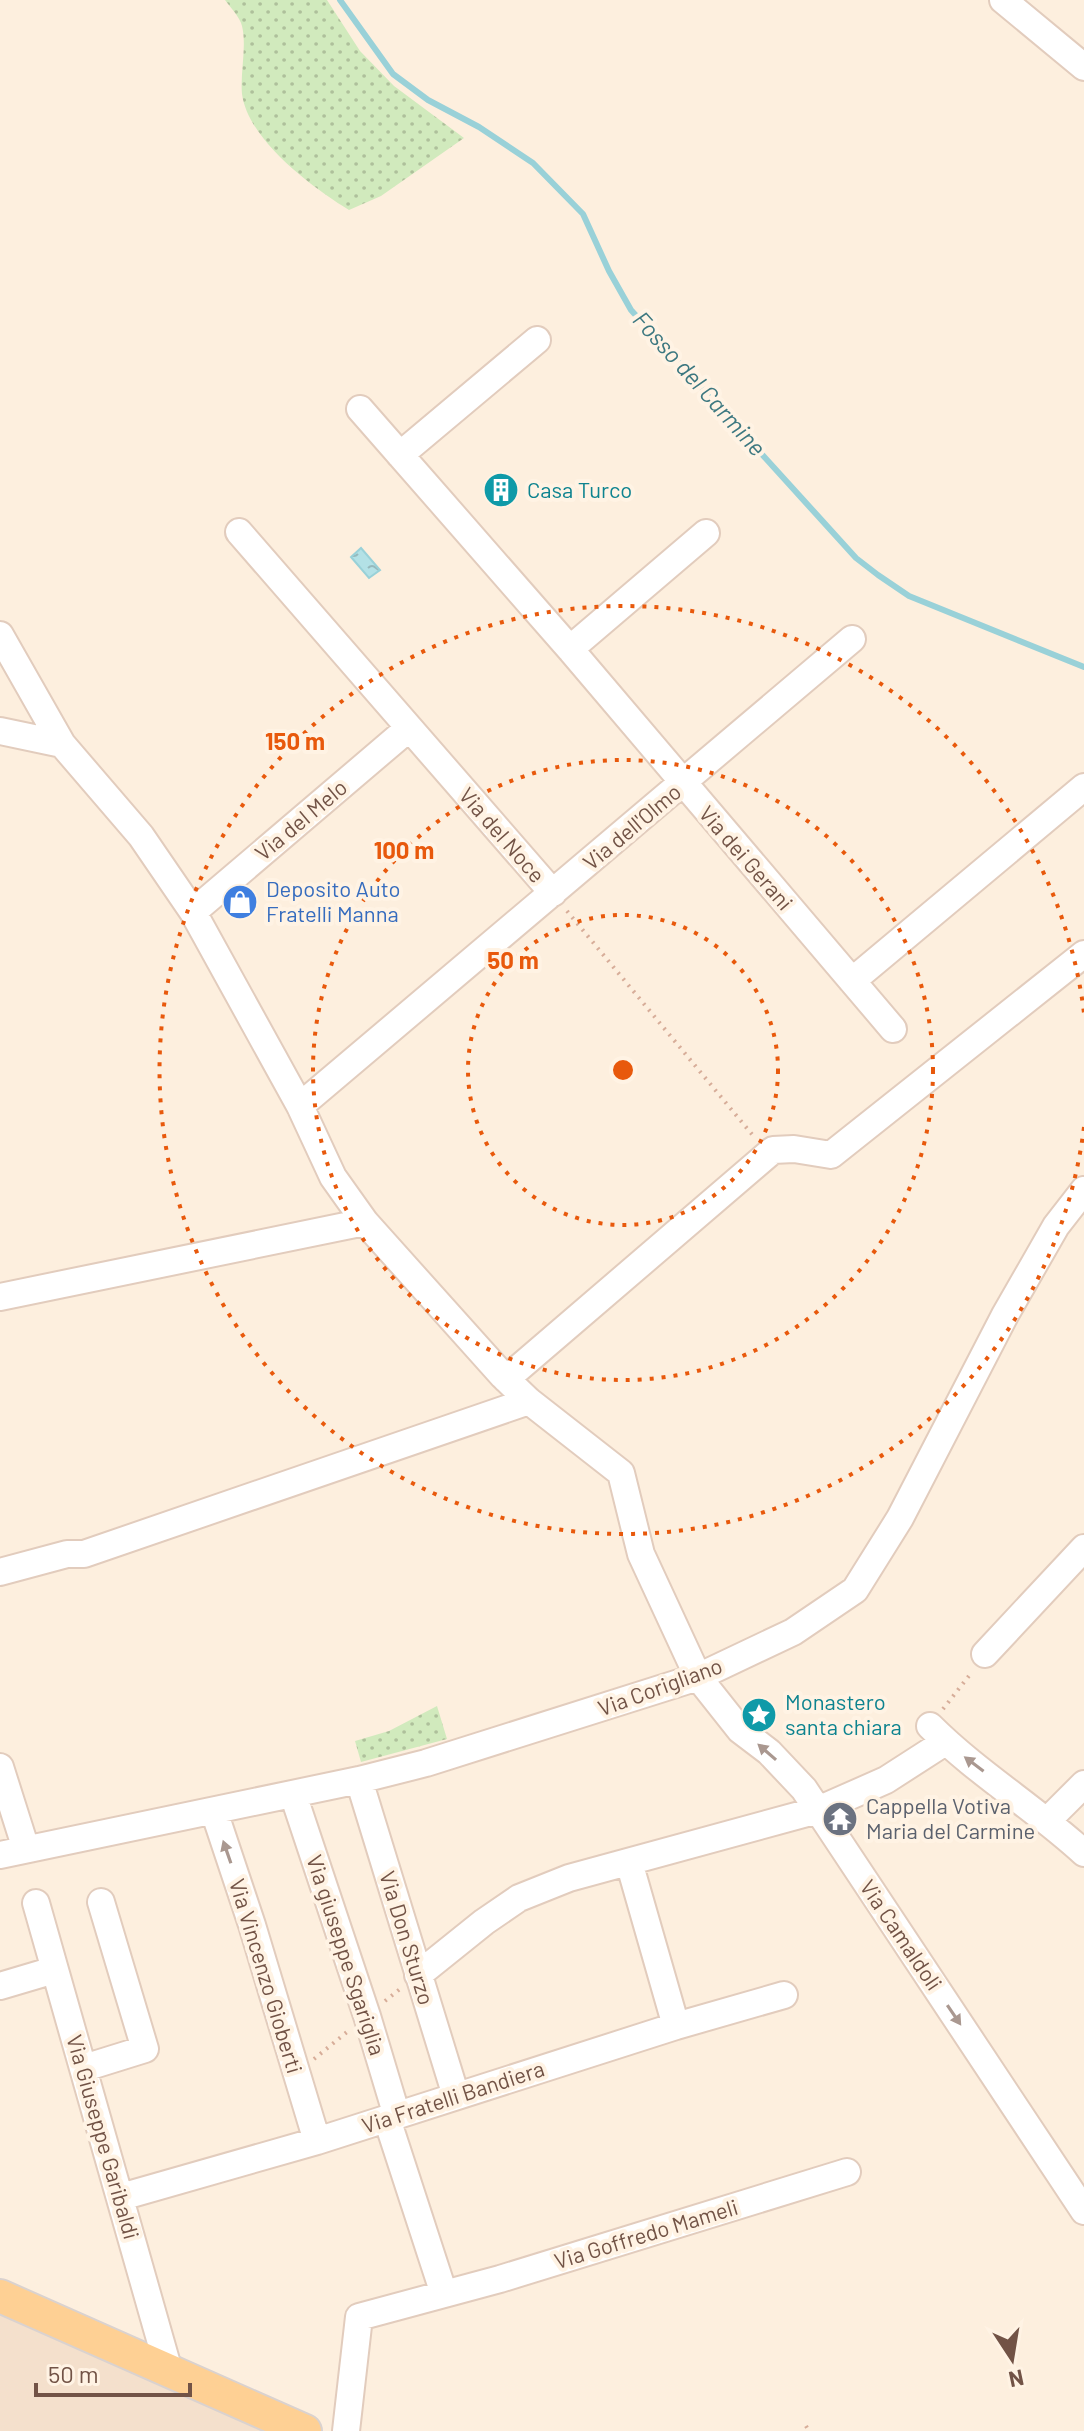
<svg xmlns="http://www.w3.org/2000/svg" width="1084" height="2431" viewBox="0 0 1084 2431" font-family="Barlow,sans-serif">
  <style>
    .residential { fill: #f4e0cc }
    .grass { fill: url(#grass-dots) }
    .water { fill: url(#water-ripples); stroke: #99d1d8; stroke-width: 2 }
    .lines { fill: none; stroke-linecap: round; stroke-linejoin: round }
    .stream { stroke: #99d1d8; stroke-width: 6 }
    .minor-casing { stroke: #e2ccbd; stroke-width: 30 }
    .major-casing { stroke: #dad2cf; stroke-width: 36 }
    .path { stroke: #d7ad99; stroke-width: 4; stroke-dasharray: 2 6; stroke-linecap: butt }
    .minor { stroke: #fff; stroke-width: 26 }
    .major { stroke: #fed094; stroke-width: 32 }
    .oneway { fill: #aa9890 }
    .ring { fill: none; stroke: #e8590c; stroke-width: 4; stroke-dasharray: 4 8 }
    .labels { text-anchor: middle; stroke-width: 8; stroke-linejoin: round; paint-order: stroke }
    .culture-label { font-size: 22px; fill: #0d838f; stroke: #fff3e4; text-anchor: start }
    .street-label { font-size: 22px; fill: #725346; stroke: #fff3e4 }
    .shop-label { font-size: 22px; fill: #366cbe; stroke: #fff3e4; text-anchor: start }
    .worship-label { font-size: 22px; fill: #5b616d; stroke: #fff3e4; text-anchor: start }
    .water-label { font-size: 24px; font-style: italic; fill: #3d7880; stroke: #fff3e4 }
    .centre { fill: #e8590c; stroke: #fff3e4; stroke-width: 4 }
    .ring-label { font-size: 24px; text-anchor: middle; font-weight: bold; fill: #e8590c; stroke: #fff3e4; stroke-width: 8; stroke-linejoin: round; paint-order: stroke }
  </style>
  <defs>
    <pattern id="grass-dots" width="8" height="8" patternUnits="userSpaceOnUse" patternTransform="scale(2)"><rect width="8" height="8" fill="#d1eabd"/><path d="M2 2h.1M6 6h.1" fill="none" stroke="#aec09b" stroke-width="1.8" stroke-linecap="round"/></pattern>
    <pattern id="water-ripples" width="26" height="14" patternUnits="userSpaceOnUse" patternTransform="scale(2)"><rect width="26" height="14" fill="#b3e1e6"/><path d="M2 4q2-2 4 0t4 0M15 11q2-2 4 0t4 0" fill="none" stroke="#96b9bc"/></pattern>
  </defs>
  <rect width="100%" height="100%" fill="#fdefde"/>
  <path class="residential" d="M0,2305L286,2431H0Z"/>
  <path class="grass" d="M225,0H327L360,51L394,86L464,138L381,196L349,210C313,188 248,140 242,94C240,72 247,47 242,26C240,17 230,7 225,0Z
    M437,1706L447,1739L361,1762L355,1741L389,1731Z"/>
  <path class="water" d="M361,548L380,570L369,578L351,557Z"/>
  <g class="lines">
    <path class="stream" d="M340,0L393,74L428,100L479,127L533,163L583,214L609,271L631,310L856,558L878,575L909,596L1084,667"/>
    <defs>
      <path id="minor" d="M1003,0L1084,67
        M360,409L570,649L893,1029
        M400,455L537,340
        M239,532L553,893
        M0,635L62,744
        M570,649L706,533
        M0,731L62,744L141,836L193,912L300,1106L333,1177L365,1222L503,1376L529,1401L621,1473L641,1554L698,1677L740,1730L769,1752L804,1789L1084,2211
        M193,912L409,728
        M852,981L1084,787
        M300,1106L852,639
        M0,1297L365,1222
        M506,1379L773,1150L794,1149L831,1155L1084,954
        M0,1572L67,1554H84L529,1401
        M985,1654L1084,1548
        M930,1726C977,1773 1035,1808 1084,1853
        M0,1767L26,1849
        M359,1780L456,2096
        M293,1794L367,2016L397,2116
        M214,1811L252,1925L317,2141
        M1048,1820L1084,1784
        M0,1855L359,1780L426,1763L698,1677L793,1632L855,1590L900,1518L1005,1315L1056,1226L1084,1190
        M629,1862L676,2026
        M36,1903L169,2371
        M418,1975L484,1922L519,1898L569,1878L818,1810L886,1780L945,1742
        M0,1986L54,1970
        M84,2068L145,2049L101,1902
        M387,2119L444,2294
        M121,2197L317,2141L676,2026L784,1995
        M346,2431L359,2317L500,2279L847,2172"/>
      <path id="major" d="M0,2296L305,2431"/>
    </defs>
    <use href="#minor" class="minor-casing"/>
    <use href="#major" class="major-casing"/>
    <path class="path" d="M567,911L755,1138
      M943,1709L972,1672
      M385,2001L400,1989
      M314,2059L347,2032
      M806,2426L809,2431"/>
    <use href="#minor" class="minor"/>
    <use href="#major" class="major"/>
  </g>
  <defs><path id="oneway-solid" d="M-6-.8H1V-3.2L6.5 0L1 3.2V.8H-6Z" transform="scale(2)"/></defs>
  <g class="oneway">
    <use href="#oneway-solid" transform="translate(767 1752) rotate(-139)"/>
    <use href="#oneway-solid" transform="translate(974 1764) rotate(-143)"/>
    <use href="#oneway-solid" transform="translate(227 1852) rotate(-109)"/>
    <use href="#oneway-solid" transform="translate(954 2015) rotate(56)"/>
  </g>
  <g class="ring">
    <circle cx="623" cy="1070" r="155"/>
    <circle cx="623" cy="1070" r="310"/>
    <path d="M1084 1127A464 464 0 1 1 1084 1013"/>
  </g>
  <defs>
    <symbol id="building-disc" viewBox="-11 -11 22 22"><circle r="9.5" fill="#0f9aa8" stroke="#fff3e4"/><path d="M-4-6H4V6H1V3H-1V6H-4ZM-2.5-4.3h1.7v1.8h-1.7ZM.8-4.3h1.7v1.8H.8ZM-2.5-1h1.7V.8h-1.7ZM.8-1h1.7V.8H.8Z" fill="#fff"/></symbol>
    <symbol id="shop-disc" viewBox="-11 -11 22 22"><circle r="9.5" fill="#3f7fe0" stroke="#fff3e4"/><path d="M-5-2.5h2.3a2.7 3.5 0 0 1 5.4 0H5L5.5 6h-11ZM-1.5-2.5h3a1.5 2.3 0 0 0-3 0Z" fill="#fff"/></symbol>
    <symbol id="sight-disc" viewBox="-11 -11 22 22"><circle r="9.5" fill="#0f9aa8" stroke="#fff3e4"/><path d="M0-6L1.8-2.2L6-1.7L2.9 1.2L3.7 5.4L0 3.3L-3.7 5.4L-2.9 1.2L-6-1.7L-1.8-2.2Z" fill="#fff"/></symbol>
    <symbol id="temple-disc" viewBox="-11 -11 22 22"><circle r="9.5" fill="#6b7280" stroke="#fff3e4"/><path d="M0-6L5-2H3V0L6.5 2.5H4V6H1.5V3h-3V6H-4V2.5H-6.5L-3 0V-2H-5Z" fill="#fff"/></symbol>
  </defs>
  <g fill-rule="evenodd">
    <use href="#building-disc" x="481" y="470" width="40" height="40"/>
    <use href="#shop-disc" x="220" y="882" width="40" height="40"/>
    <use href="#sight-disc" x="739" y="1695" width="40" height="40"/>
    <use href="#temple-disc" x="820" y="1799" width="40" height="40"/>
  </g>
  <g class="labels">
    <g class="culture-label">
      <text x="527" y="498">Casa Turco</text>
      <text x="785" y="1710">Monastero<tspan x="785" dy="25">santa chiara</tspan></text>
    </g>
    <g class="street-label">
      <text transform="translate(301 820) rotate(-40)" y="8">Via del Melo</text>
      <text transform="translate(632 827) rotate(-40)" y="8">Via dell'Olmo</text>
      <text transform="translate(502 835) rotate(49)" y="8">Via del Noce</text>
      <text transform="translate(746 858) rotate(49)" y="8">Via dei Gerani</text>
      <text transform="translate(660 1687) rotate(-20)" y="8">Via Corigliano</text>
      <text transform="translate(901 1935) rotate(56)" y="8">Via Camaldoli</text>
      <text transform="translate(407 1938) rotate(73)" y="8">Via Don Sturzo</text>
      <text transform="translate(346 1955) rotate(72)" y="8">Via giuseppe Sgariglia</text>
      <text transform="translate(266 1976) rotate(73)" y="8">Via Vincenzo Gioberti</text>
      <text transform="translate(453 2097) rotate(-18)" y="8">Via Fratelli Bandiera</text>
      <text transform="translate(103 2137) rotate(74)" y="8">Via Giuseppe Garibaldi</text>
      <text transform="translate(646 2234) rotate(-17)" y="8">Via Goffredo Mameli</text>
    </g>
    <g class="shop-label">
      <text x="266" y="897">Deposito Auto<tspan x="266" dy="25">Fratelli Manna</tspan></text>
    </g>
    <g class="worship-label">
      <text x="866" y="1814">Cappella Votiva<tspan x="866" dy="25">Maria del Carmine</tspan></text>
    </g>
    <g class="water-label">
      <text transform="translate(699 384) rotate(48)" y="8">Fosso del Carmine</text>
    </g>
  </g>
  <circle cx="623" cy="1070" r="12" class="centre"/>
  <g class="ring-label">
    <text x="295" y="750">150 m</text>
    <text x="404" y="859">100 m</text>
    <text x="513" y="969">50 m</text>
  </g>
  <g transform="translate(1012 2359) rotate(168)" stroke="#fff3e4" stroke-width="6" paint-order="stroke">
  <path d="M0-6L14 30L0 20L-14 30Z" fill="#725346"/>
  <text y="-12" font-size="22" font-weight="bold" text-anchor="middle" fill="#725346">N</text>
  </g>
  <path d="M36 2383v12h154v-12" fill="none" stroke="#725346" stroke-width="4"/>
  <text x="48" y="2383" font-size="24" fill="#725346" stroke="#fff3e4" stroke-width="6" paint-order="stroke">50 m</text>
</svg>
